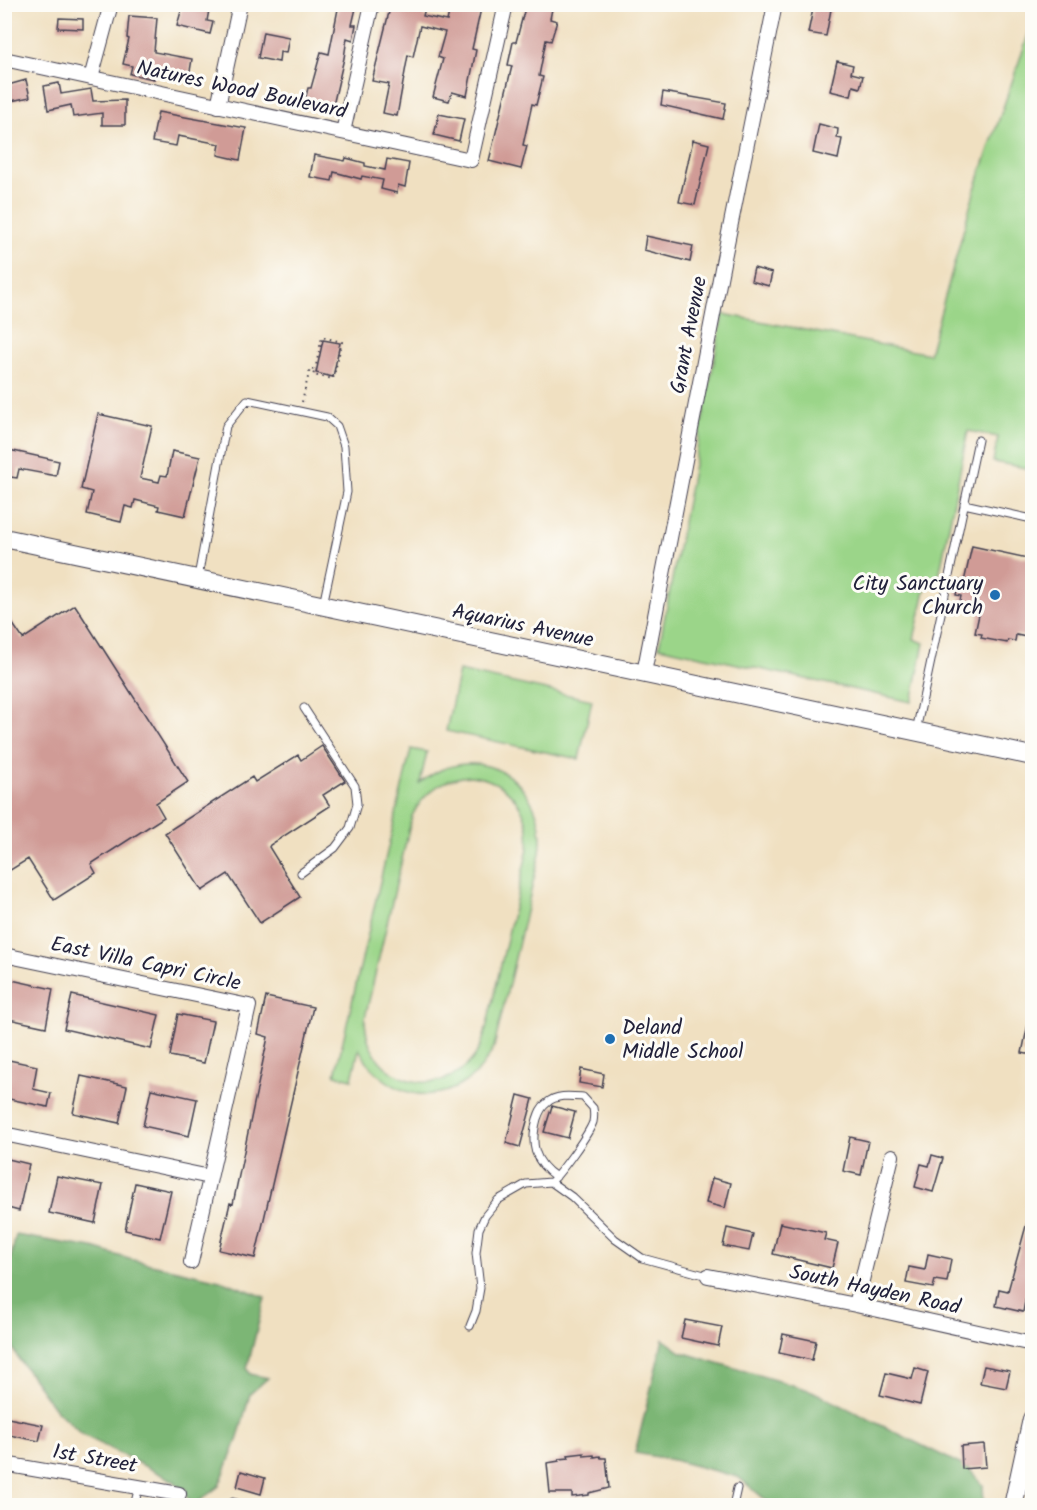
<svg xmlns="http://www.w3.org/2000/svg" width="1037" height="1510" viewBox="0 0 1037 1510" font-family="Kalam,sans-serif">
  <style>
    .green { fill: #9bd589; stroke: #5e7c62; stroke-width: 1.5; fill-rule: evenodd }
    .forest { fill: #7cb675; stroke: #4f6c58; stroke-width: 1.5 }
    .building { fill: #d09b96 }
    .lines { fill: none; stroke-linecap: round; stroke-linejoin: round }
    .lane-casing { stroke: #413e4f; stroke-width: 9 }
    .street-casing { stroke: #413e4f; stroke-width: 16 }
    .secondary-casing { stroke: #413e4f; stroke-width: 20 }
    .path { stroke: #413e4f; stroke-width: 2; stroke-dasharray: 1.5 4.5; stroke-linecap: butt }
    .lane { stroke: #fff; stroke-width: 7 }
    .street { stroke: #fff; stroke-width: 14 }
    .secondary { stroke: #fff; stroke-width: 18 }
    .poi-dot { fill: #1f6fb2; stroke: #fdfcf7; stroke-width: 2 }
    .labels { text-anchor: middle; stroke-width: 6; stroke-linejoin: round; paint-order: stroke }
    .street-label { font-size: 21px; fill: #22223b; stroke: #fdfcf7 }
    .poi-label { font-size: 21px; fill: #22223b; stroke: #fdfcf7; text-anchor: end }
  </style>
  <rect width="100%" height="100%" fill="#fdfcf7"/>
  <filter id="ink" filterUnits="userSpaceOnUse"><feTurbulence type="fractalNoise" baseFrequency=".0167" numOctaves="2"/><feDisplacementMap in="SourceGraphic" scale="12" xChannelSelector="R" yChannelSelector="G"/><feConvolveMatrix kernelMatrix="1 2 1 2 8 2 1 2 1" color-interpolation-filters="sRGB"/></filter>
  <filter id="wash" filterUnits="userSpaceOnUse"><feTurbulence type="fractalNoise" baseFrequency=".008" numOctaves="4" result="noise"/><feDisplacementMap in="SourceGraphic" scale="24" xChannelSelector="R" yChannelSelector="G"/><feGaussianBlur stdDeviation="1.35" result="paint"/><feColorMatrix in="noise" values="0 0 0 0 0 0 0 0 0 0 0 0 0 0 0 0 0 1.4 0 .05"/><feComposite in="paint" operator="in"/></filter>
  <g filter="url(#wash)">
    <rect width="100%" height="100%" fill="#f0e0c1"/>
    <path class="green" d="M1032,24V469L993,462L998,437L968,431L938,581L926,586L914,639L924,643L912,702L659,647L723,314L929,354L975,189Z
      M459,671L592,700L579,759L446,731Z
      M411,749L427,752L420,783C429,776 438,770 449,767C504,751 548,799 540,853L494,1047C464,1110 392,1110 359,1049L352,1079L335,1075ZM470,776C509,780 532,810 528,849L485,1033C465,1107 366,1094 365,1018L412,816C424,792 442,778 470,776Z"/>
    <path class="forest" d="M16,1235L93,1248L129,1259L220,1280L265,1297L247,1369L250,1374L268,1378L250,1394L238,1438L219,1486L194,1505L186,1496L187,1489L179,1487L174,1481L83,1435L56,1410L18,1358L4,1332L5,1283Z
      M663,1339L681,1352L812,1391L968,1468L983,1485L984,1505H772L738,1477L673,1460L635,1453Z"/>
    <g id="blocks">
      <path class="building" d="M183,4L209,10L207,21L213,22L210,34L177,26Z
        M339,4H357L352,25H356L353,40L347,38L344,58L332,110L304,104L308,88H311L321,52L329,54Z
        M391,4H426L423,16L447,21L451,4H482L472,49L476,50L467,96L452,92L449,101L433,97L443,59L438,57L445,32L420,26L413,57L408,55L397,116L383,113L389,84L372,81Z
        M526,4H553L550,19L557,21L551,41L546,40L539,76L543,77L536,105L532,104L523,145L527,146L521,169L489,161L512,66L508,65L513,42H516Z
        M814,4H832L826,36L808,33Z
        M129,16L157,18L154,52L192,59L189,77L156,70L154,79L130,74L132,66L123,64L129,39L127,38Z
        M59,18L83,19V29L58,28Z
        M263,32L289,37L286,53L280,52L279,62L258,58Z
        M837,61L853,65L851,73L863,76L860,88L853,86L851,96L830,91Z
        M26,80L30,97L11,101L8,85Z
        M59,83L61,94L91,89L93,101L125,100V125H102V113L73,117L71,105L48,110L44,86Z
        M663,92L726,103L723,119L661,105Z
        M158,112L246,128L240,160L218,155L220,144L178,136L176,146L152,142Z
        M439,114L464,119L459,141L434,135Z
        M819,124L838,129L837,138L842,139L838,159L813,153Z
        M693,140L709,144L695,205L679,202Z
        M314,155L345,161L346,158L365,163V166L385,170L387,159L409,163L405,187L398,185L397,193L381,189L383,180L362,176L361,179L334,172L332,181L310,177Z
        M646,236L693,246L690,262L644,250Z
        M754,268L772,273L769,286L751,281Z
        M323,340L340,343L333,377L316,373Z
        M98,414L152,426L140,478L159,482L161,475L167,476L172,451L200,457L185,516L158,510L159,506L135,500L133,508L125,506L121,522L87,514L92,492L81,489Z
        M9,450L59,461L56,476L19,469L17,478L4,476V455H8Z
        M972,546L1032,559V638L1016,635L1015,641L1008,640L1007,643L981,638L982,634L975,633L980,610L959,605L961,596L956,595L959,580L964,582Z
        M75,605L188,782L156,803L164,817L91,864L96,873L54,900L28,859L4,874V611L23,639Z
        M322,746L345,781L323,795L330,806L270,845L269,847L300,897L260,923L228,874L202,891L165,833L252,777L255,782L298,755L301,760Z
        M7,979L53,989L46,1027L4,1018V992Z
        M72,995L159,1015L151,1049L64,1029Z
        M266,997L313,1007L255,1258L219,1250L230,1203L233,1204L268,1037L258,1034Z
        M178,1014L213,1021L204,1063L170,1056Z
        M1028,1024H1032V1055L1022,1053Z
        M9,1060L37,1066L33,1089L51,1093L48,1107L4,1098V1083Z
        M581,1069L604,1074L602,1087L579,1083Z
        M81,1076L127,1086L119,1123L73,1113Z
        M151,1089L197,1099L189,1136L143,1126Z
        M518,1095L533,1099L520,1147L506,1143Z
        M552,1106L575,1112L568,1138L544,1132Z
        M850,1137L868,1141L861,1175L843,1171Z
        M932,1155L943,1158L933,1192L915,1187L921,1164L929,1166Z
        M4,1158L29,1164L19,1211L4,1207Z
        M57,1176L103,1185L95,1223L49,1213Z
        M712,1178L731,1183L725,1208L706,1203Z
        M135,1183L171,1191L160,1238L125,1230Z
        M1029,1215H1032V1266L1023,1312L996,1306L999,1289L1008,1291Z
        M780,1223L826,1233L824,1240L838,1243L832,1268L773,1254Z
        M727,1228L753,1234L749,1251L723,1246Z
        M928,1254L951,1259L947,1282L935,1280L933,1288L906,1283L909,1267L925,1270Z
        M685,1320L722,1327L718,1346L681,1338Z
        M783,1334L816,1341L812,1360L779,1353Z
        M984,1366L1010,1371L1006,1388L980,1383Z
        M915,1368L928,1372L920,1405L880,1395L886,1373L912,1379Z
        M8,1418L43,1425L39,1441L4,1434Z
        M984,1444L986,1467L962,1469L961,1446Z
        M584,1453V1456L594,1455V1457L600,1456L601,1458H606L609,1488L589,1493V1495L572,1497V1493H550L547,1463L559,1461V1459L569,1458L568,1455Z
        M241,1471L265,1478L261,1494L237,1487Z"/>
    </g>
  </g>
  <g filter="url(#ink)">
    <use href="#blocks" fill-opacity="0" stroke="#413e4f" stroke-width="1.5"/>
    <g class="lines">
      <defs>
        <path id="lane" d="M964,504L1032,519
          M198,577L226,426L247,400L327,417L337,426L344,446L347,492L323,605
          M916,731L978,440
          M301,873L335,848L350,828L357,804L355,786L304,708
          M551,1182C561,1172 589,1134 593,1122C594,1117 594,1113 593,1108L583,1097C571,1096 556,1094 547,1103C541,1107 539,1113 537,1119C530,1144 534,1162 556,1177
          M470,1326L476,1311L480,1288L476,1253L479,1229L485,1216L498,1200L526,1184L551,1182L572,1197L615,1239L642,1258L708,1276
          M233,1502L248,1506
          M134,1506L139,1487
          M733,1506L737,1488"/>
        <path id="street" d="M4,59L471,160L506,4
          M91,78L111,4
          M218,106L240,4
          M343,132L372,4
          M644,673L723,263L775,4
          M4,955L249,1006L191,1262
          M4,1134L210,1177
          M708,1276L856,1305L1032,1344
          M856,1305L892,1156
          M4,1464L179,1494"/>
        <path id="secondary" d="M4,538L1032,756
          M1013,1506L1032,1419"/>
      </defs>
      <use href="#lane" class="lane-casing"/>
      <use href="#street" class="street-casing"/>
      <use href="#secondary" class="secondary-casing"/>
      <path class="path" d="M302,402L310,369L315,370L313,375L333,379L342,342L322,337L315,370"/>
      <use href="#lane" class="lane"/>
      <use href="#street" class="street"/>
      <use href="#secondary" class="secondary"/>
    </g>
  </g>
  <g class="poi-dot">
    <circle cx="995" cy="595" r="6"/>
    <circle cx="610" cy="1039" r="6"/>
  </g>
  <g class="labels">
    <g class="street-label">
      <text transform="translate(242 89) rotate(12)" y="7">Natures Wood Boulevard</text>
      <text transform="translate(688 335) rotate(-79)" y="7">Grant Avenue</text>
      <text transform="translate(523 625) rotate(12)" y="7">Aquarius Avenue</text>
      <text transform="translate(146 963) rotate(12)" y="7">East Villa Capri Circle</text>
      <text transform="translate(875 1289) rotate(12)" y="7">South Hayden Road</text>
      <text transform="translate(95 1458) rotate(10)" y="7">1st Street</text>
    </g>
    <g class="poi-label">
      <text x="983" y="590">City Sanctuary<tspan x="983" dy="24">Church</tspan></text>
      <text x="622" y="1034" text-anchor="start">Deland<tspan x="622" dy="24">Middle School</tspan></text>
    </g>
  </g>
  <rect width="1037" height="1510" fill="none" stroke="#fdfcf7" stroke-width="24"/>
</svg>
